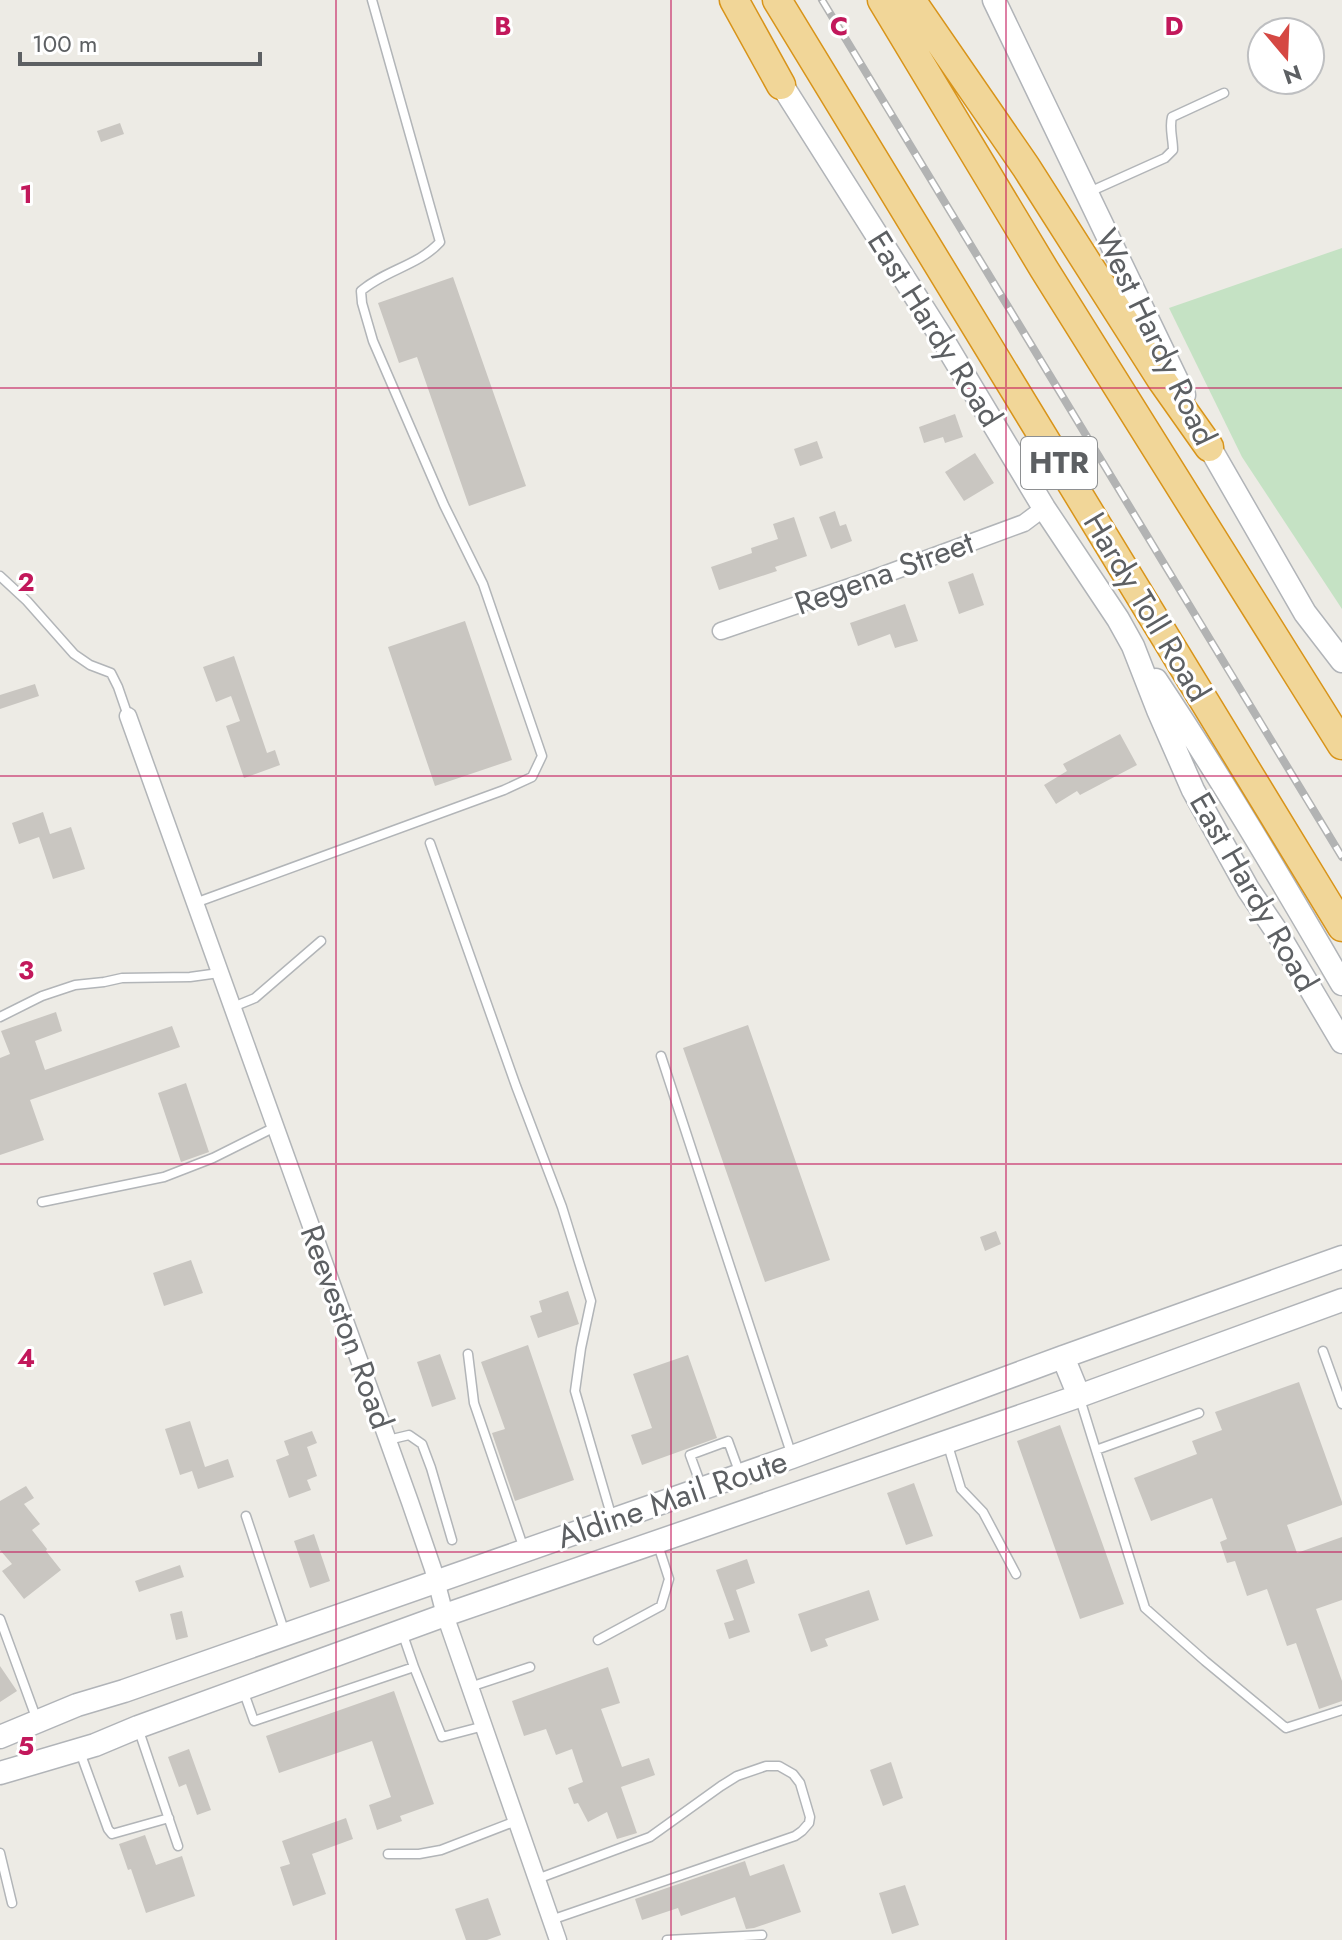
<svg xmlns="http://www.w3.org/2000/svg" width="1342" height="1940" viewBox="0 0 1342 1940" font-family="Jost,sans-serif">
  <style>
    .green { fill: #c5e2c4 }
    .building { fill: #c9c6c1 }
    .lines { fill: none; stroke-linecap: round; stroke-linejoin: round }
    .lane-casing { stroke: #b2b5b8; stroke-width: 11 }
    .street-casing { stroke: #b2b5b8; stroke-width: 19 }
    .secondary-casing { stroke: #b1b4b8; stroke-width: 25 }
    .highway-casing { stroke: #d8941a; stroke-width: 31 }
    .lane { stroke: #fff; stroke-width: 8 }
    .street { stroke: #fff; stroke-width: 16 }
    .secondary { stroke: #fff; stroke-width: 22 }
    .highway { stroke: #f1d698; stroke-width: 28 }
    .rail-casing { stroke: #b2b3b3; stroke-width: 8 }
    .rail { stroke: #fff; stroke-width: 5; stroke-dasharray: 15; stroke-linecap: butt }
    .grid { fill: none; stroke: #c2185b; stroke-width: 2; stroke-opacity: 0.55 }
    .labels { text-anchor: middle; stroke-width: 6; stroke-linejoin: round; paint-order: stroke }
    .shield { fill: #fff; stroke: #8e9092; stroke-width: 2 }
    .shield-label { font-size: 30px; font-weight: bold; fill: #5d6063 }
    .street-label { font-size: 32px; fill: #5d6063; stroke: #fff }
    .grid-label { font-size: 26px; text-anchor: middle; font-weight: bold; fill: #c2185b; stroke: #fff; stroke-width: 6; stroke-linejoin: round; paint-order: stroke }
  </style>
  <rect width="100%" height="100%" fill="#edebe5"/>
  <path class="green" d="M1342,248V609L1242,457L1169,308Z"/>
  <path class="building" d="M120,123L124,134L101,142L97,131Z
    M453,277L526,486L469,506L417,357L399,363L378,303Z
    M955,414L963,437L945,443L943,437L924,443L919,427Z
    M817,441L823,458L800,466L794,449Z
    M975,453L994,483L964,501L945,472Z
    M835,511L840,526L846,524L852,541L831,549L819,517Z
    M794,517L807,556L775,567L777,571L719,590L711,567L752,553L751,548L778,539L773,524Z
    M973,573L984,605L959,614L948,582Z
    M905,604L918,641L895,648L890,634L858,646L850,623Z
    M465,621L512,760L435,786L388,647Z
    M234,656L267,753L275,750L280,765L244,778L226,726L240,721L231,696L216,702L203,667Z
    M35,684L39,696L0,709V695Z
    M1120,734L1137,765L1080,795L1077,791L1056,804L1044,785L1067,771L1063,764Z
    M43,812L50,834L71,827L85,869L53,879L39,837L19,844L12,823Z
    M56,1012L62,1031L35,1041L45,1070L172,1026L180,1047L30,1100L44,1140L0,1155V1058L10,1054L1,1031Z
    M748,1025L830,1260L765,1282L683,1048Z
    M186,1083L209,1152L181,1162L158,1093Z
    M996,1231L1001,1244L985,1251L980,1237Z
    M191,1260L203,1293L164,1306L153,1273Z
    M568,1291L579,1324L538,1338L530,1316L542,1312L539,1301Z
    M528,1345L574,1480L515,1501L492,1433L505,1429L481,1362Z
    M440,1354L456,1399L432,1407L417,1362Z
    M688,1355L717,1438L642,1465L631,1435L652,1428L633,1374Z
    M1299,1382L1342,1502V1505L1287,1525L1297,1553L1342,1537V1600L1316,1609L1342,1681V1701L1319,1709L1296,1643L1287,1646L1267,1589L1247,1596L1235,1561L1227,1563L1220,1542L1227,1539L1212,1498L1151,1521L1134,1478L1197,1454L1192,1441L1222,1430L1215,1412Z
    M190,1421L205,1467L228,1459L234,1477L198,1489L192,1471L180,1475L165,1429Z
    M1060,1425L1124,1604L1080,1619L1017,1441Z
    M312,1431L317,1443L307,1447L317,1476L307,1480L311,1490L289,1498L276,1460L289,1455L284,1441Z
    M914,1483L933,1536L906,1545L887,1493Z
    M26,1486L34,1498L24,1504L40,1524L32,1530L47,1549L46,1551L61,1570L24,1599L2,1571L12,1564L0,1550V1501Z
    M314,1534L330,1581L310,1588L294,1541Z
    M747,1559L755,1583L736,1590L750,1632L729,1639L724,1623L734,1620L716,1570Z
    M180,1565L184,1577L139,1592L135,1581Z
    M869,1590L879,1620L825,1639L828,1646L811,1652L798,1614Z
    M182,1611L188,1637L176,1640L170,1614Z
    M0,1666L17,1691L0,1702Z
    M608,1667L620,1703L601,1709L622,1767L649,1758L655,1775L621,1787L637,1833L617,1839L607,1812L588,1822L578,1803L574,1804L568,1788L583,1782L572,1749L556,1755L546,1729L524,1736L512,1701Z
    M394,1691L434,1804L400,1816L402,1821L377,1830L369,1805L391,1797L372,1741L279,1773L266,1736Z
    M189,1749L211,1810L197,1815L186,1784L179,1787L168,1757Z
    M891,1762L903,1798L883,1806L870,1770Z
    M346,1818L353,1839L312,1854L326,1894L293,1906L280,1867L290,1864L282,1841Z
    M145,1835L156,1865L182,1856L195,1896L146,1913L131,1869L128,1870L119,1844Z
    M745,1861L750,1876L784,1864L801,1912L754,1928L746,1929L735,1897L681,1916L678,1908L642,1920L635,1899Z
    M905,1885L919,1925L892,1934L879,1893Z
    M488,1898L501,1935L487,1940H466L455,1909Z"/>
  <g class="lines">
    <defs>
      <path id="lane" d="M1087,193L1165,158L1173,150C1173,138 1169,128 1172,117L1224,93
        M0,576L27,601L74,654L90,665L111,673L118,687L128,716
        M430,843L516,1086L562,1207L591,1301L581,1348L575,1391L612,1518
        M195,903L504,790L532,777L542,756L483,584L444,505L373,341L362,303L361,291C385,270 418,266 440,242L372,0
        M233,1007L255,998L321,941
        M0,1017L42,996L75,985L104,982L122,978L190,977L219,973
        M661,1056L792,1456
        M42,1202L164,1177L213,1158L275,1127
        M1323,1351L1342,1404
        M468,1354L474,1403L524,1549
        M1080,1399L1145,1608L1205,1661L1286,1728L1342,1710
        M388,1440L409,1435L422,1444L431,1468L452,1540
        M947,1442L961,1489L983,1512L1016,1574
        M1096,1450L1199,1413
        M701,1485L690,1455L728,1441L740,1474
        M246,1516L285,1633
        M0,1619L37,1720
        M402,1632L414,1667
        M598,1640L661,1606L669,1579L657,1542
        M470,1687L530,1667
        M243,1690L254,1721L414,1667L442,1737L484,1726
        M138,1728L178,1846
        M80,1752L108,1829L112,1834L169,1818
        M0,1853L12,1903
        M388,1854H419L441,1850L516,1821
        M537,1879L650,1837L721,1786L737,1776L766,1766H779L793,1774L800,1783L810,1817L809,1823L802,1831L795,1836L551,1920
        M667,1940L762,1935"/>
      <path id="street" d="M721,631L867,581L1024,523L1044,508
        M128,716L410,1502L433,1569L445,1615L558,1940"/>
      <path id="secondary" d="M994,0L1184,395
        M773,71L940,335L1044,508L1118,619L1133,646L1158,710L1193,790L1248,889L1277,932L1342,1042
        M1202,434L1305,613L1342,661
        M1156,680C1222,779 1282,881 1342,984
        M1063,1357L1079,1396
        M0,1737L77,1705L124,1691L792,1457L1063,1357L1342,1257
        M0,1773L95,1745L138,1727L445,1615L1079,1396L1342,1300"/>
      <path id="highway" d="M734,0L781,85
        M777,0L1342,927
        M882,0L1044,269L1342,745
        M911,0L1026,167L1161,379L1209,447"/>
    </defs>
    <use href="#lane" class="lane-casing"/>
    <use href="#street" class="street-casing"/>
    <use href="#secondary" class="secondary-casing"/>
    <use href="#highway" class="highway-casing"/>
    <use href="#lane" class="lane"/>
    <use href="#street" class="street"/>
    <use href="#secondary" class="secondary"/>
    <use href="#highway" class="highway"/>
    <defs>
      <path id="rail" d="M822,0L1342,857"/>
    </defs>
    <use href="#rail" class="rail-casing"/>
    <use href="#rail" class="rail"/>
  </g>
  <path class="grid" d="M336,0V1940M671,0V1940M1006,0V1940M0,388H1342M0,776H1342M0,1164H1342M0,1552H1342"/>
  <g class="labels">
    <rect class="shield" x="1021" y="437" width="76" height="52" rx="6"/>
    <g class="shield-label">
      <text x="1059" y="473">HTR</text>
    </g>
    <g class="street-label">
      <text transform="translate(935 329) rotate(58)" y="11">East Hardy Road</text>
      <text transform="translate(1156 337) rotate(64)" y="11">West Hardy Road</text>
      <text transform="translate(884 573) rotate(-20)" y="11">Regena Street</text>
      <text transform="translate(1147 607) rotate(59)" y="11">Hardy Toll Road</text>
      <text transform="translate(1254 892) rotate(60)" y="11">East Hardy Road</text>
      <text transform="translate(347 1327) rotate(70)" y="11">Reeveston Road</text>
      <text transform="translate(672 1499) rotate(-19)" y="11">Aldine Mail Route</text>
    </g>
  </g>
  <g class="grid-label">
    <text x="503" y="35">B</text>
    <text x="839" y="35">C</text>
    <text x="1174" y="35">D</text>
    <text x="26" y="203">1</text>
    <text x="26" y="591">2</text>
    <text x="26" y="979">3</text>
    <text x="26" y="1367">4</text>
    <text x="26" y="1755">5</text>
  </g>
  <g transform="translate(1286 56) rotate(161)"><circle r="38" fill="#ffffff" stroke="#bebfc1" stroke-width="2"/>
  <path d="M0-6L14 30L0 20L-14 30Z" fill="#d54843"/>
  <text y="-12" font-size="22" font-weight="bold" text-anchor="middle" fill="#5d6063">N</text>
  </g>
  <path d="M20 52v12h240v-12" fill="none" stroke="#5d6063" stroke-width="4"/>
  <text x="32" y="52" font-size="24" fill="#5d6063" stroke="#ffffff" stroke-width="6" paint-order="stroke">100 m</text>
</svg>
